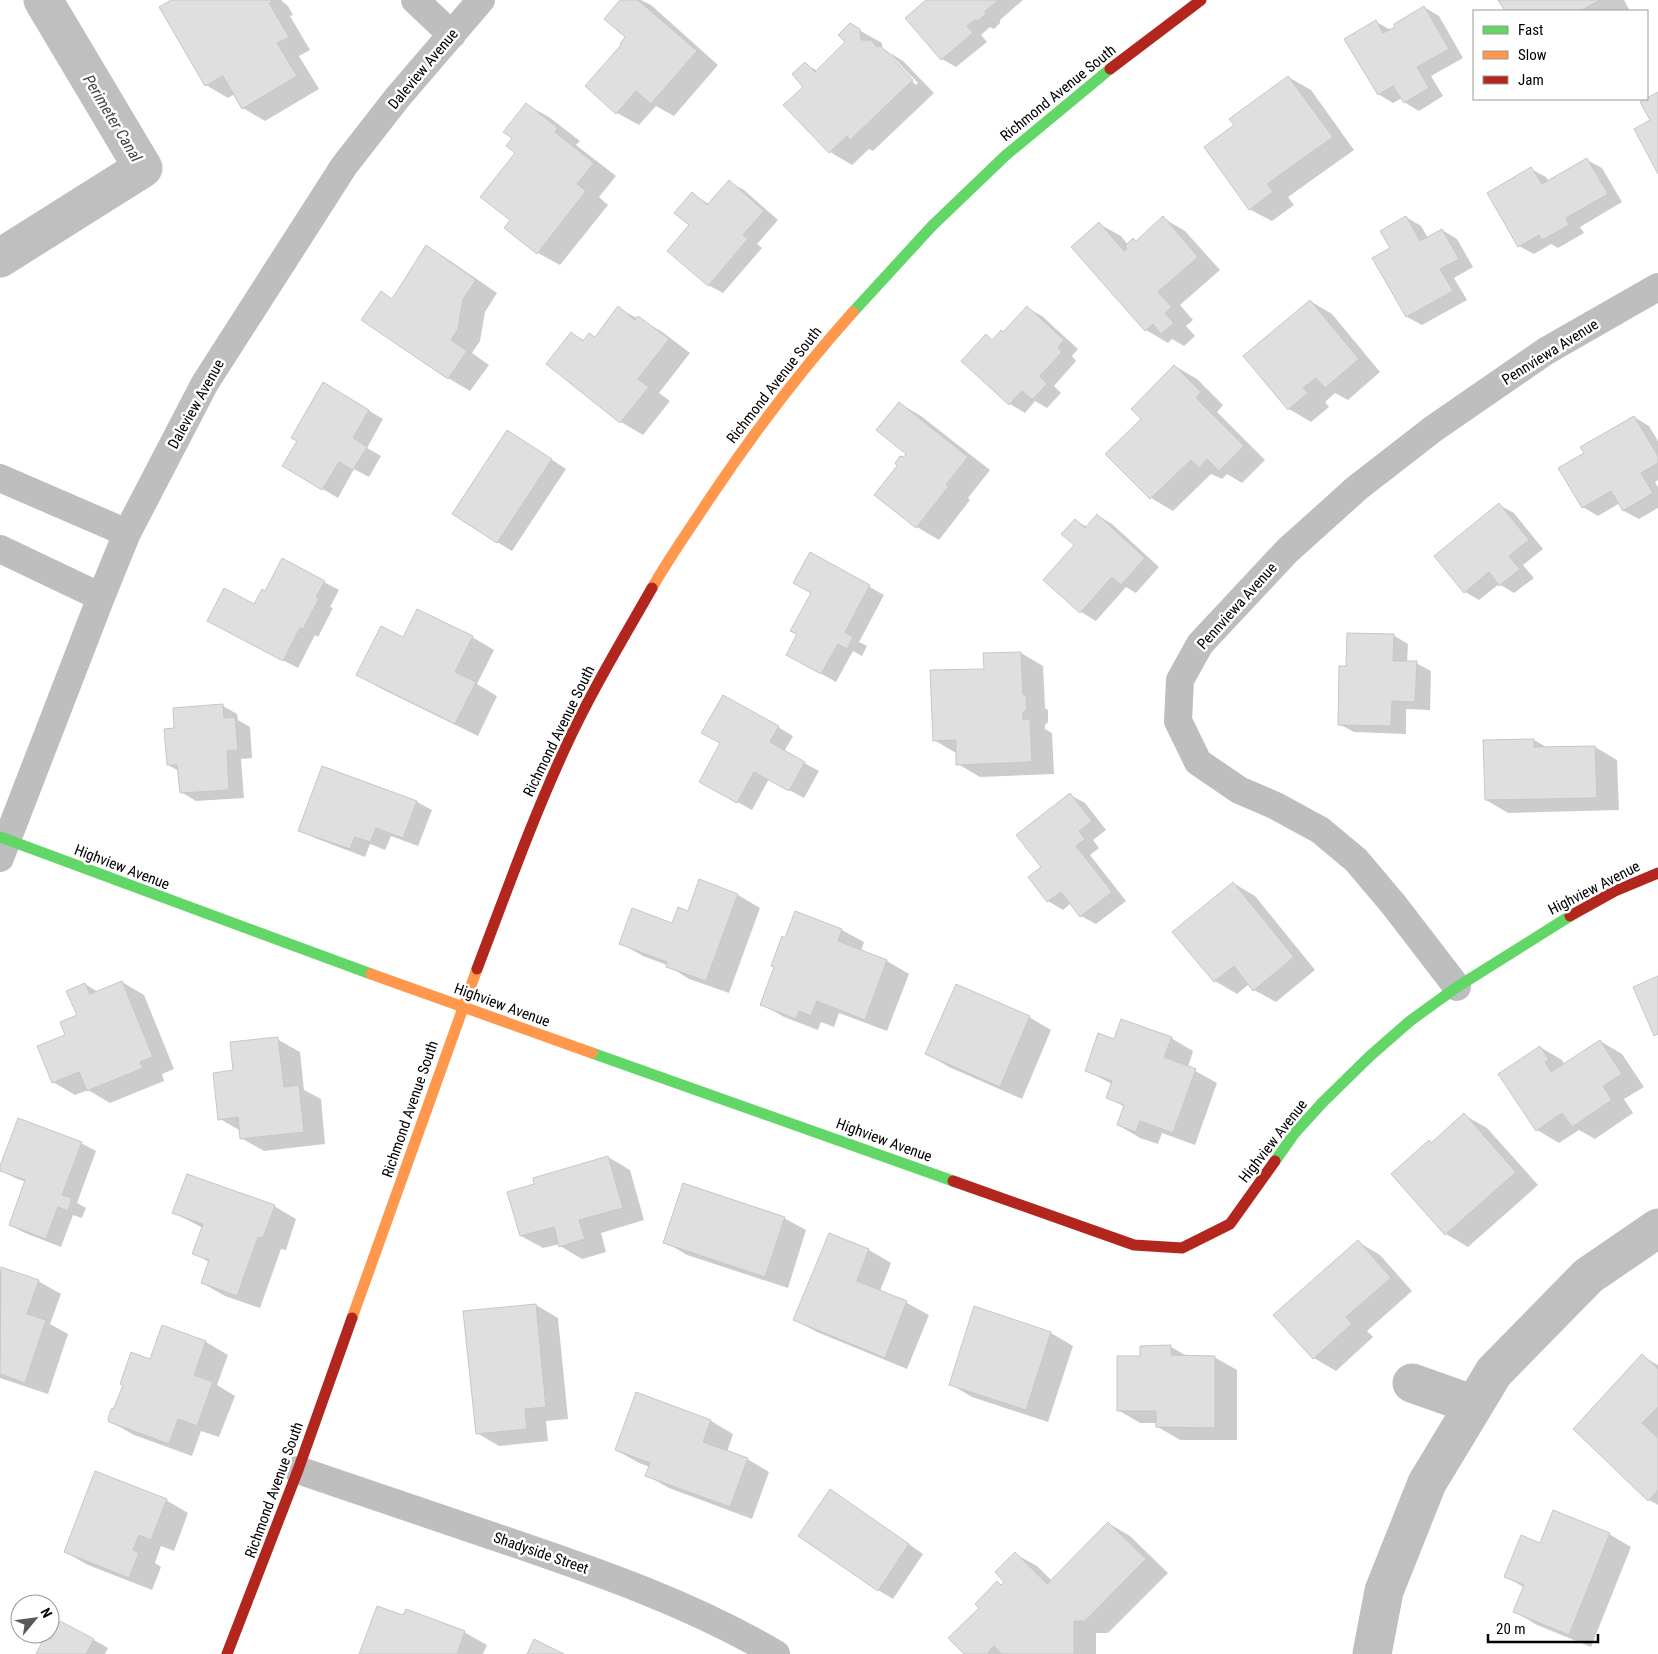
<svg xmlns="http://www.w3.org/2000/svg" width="1658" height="1654" viewBox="0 0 1658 1654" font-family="'Roboto Condensed',sans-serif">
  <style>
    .shadow { fill: #0003; fill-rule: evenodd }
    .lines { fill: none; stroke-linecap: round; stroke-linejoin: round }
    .canal { stroke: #bfbfbf; stroke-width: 39 }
    .building { fill: #dfdfdf; stroke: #c7c7c7 }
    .street { stroke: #bebebe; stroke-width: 28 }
    .fast { stroke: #63d668; stroke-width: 11 }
    .slow { stroke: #ff974d; stroke-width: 11 }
    .jam { stroke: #b3261e; stroke-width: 11 }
    .labels { text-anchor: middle; stroke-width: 5; stroke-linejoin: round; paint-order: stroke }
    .street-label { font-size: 15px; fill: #000; stroke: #fff }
    .water-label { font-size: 16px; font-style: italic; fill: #444; stroke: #fff }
  </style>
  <rect width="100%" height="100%" fill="#fff"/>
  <path class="shadow" d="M173,0H281L288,6L293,15L290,16L310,50L299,56L319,89L265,121L243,108L235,94L228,98L206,85Z
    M622,0H641L651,5L718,65L674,116L656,106L639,125L617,113L623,45L627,37Z
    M928,0H1023L1000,20V23L994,29L990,27L981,35L987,42L956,67L942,59Z
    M1500,0H1624L1629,9L1624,11H1506Z
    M1424,7L1439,16L1463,58L1431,76L1443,96L1419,111L1404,102L1402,98L1393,103L1378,94L1376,22L1391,30Z
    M850,25L882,43V48L903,61L934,93L873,151L869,149L852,165L830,152L804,87L805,64L818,71L847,42ZM886,53H889L918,83L916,85Z
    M1288,77L1311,90L1354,150L1288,197L1294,205L1272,221L1249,209L1236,126Z
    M527,105L549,117L580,141L576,145L616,176L599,197L608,205L560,265L538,253L512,220L516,153L513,138Z
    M1587,160L1602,168L1622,202L1580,227L1584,233L1558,248L1551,244L1534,254L1519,246L1531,169L1546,177L1549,182Z
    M729,182L744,190L778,220L757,244L762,248L723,293L708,285L691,225L692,194L709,204Z
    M1406,217L1421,226L1428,238L1442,230L1457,239L1473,267L1454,278L1467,300L1422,325L1407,317L1374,259L1392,248Z
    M1163,218L1185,231L1220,270L1180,305L1193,320L1186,326L1195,336L1184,346L1172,339L1168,343L1146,330L1099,224L1121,236L1128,245L1137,242Z
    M427,247L449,260L497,293L485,312L480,341L472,353L489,365L470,391L448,378L393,300Z
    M1310,301L1332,314L1380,372L1348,400L1335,393L1325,402L1329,407L1311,422L1289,409Z
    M618,308L661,331L690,353L659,393L670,401L643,435L621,422L547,364L571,333L585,341L595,338Z
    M1027,308L1042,316L1078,349L1072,356L1076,361L1054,386L1061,393L1047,408L1035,401L1025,413L1010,404L963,361L986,336L994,340L1004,333Z
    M1175,366L1197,379L1223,405L1217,412L1265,460L1242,483L1227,474L1222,479L1211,474L1173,511L1151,498L1107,454L1142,419Z
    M324,384L383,419L367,448L381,456L369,477L354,469L338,498L284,466L298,440Z
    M899,403L921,416L990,470L968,498L970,500L939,540L917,527L876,495L908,454Z
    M1634,417L1649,426L1658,441V480L1655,482L1658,487V508L1639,519L1624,511L1620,503L1598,516L1583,507L1560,469L1586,453Z
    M522,440L566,469L512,551L497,542Z
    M1499,505L1514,513L1543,549L1523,565L1534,578L1514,593L1499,584L1479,600L1465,592Z
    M1097,515L1112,524L1159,567L1136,593L1126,587L1096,621L1081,612L1044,580L1076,545L1075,520L1087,527Z
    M810,554L884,595L859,642L867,646L862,656L853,651L836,682L788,655L799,634L812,593Z
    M324,582L339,590L330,607L333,608L318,637L315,635L298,668L223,629L255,606L265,592Z
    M1393,635L1408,644L1407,663H1416L1431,671L1430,710L1406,709V734L1354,732L1339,724L1347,667Z
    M472,637L494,650L477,684L497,696L478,736L380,688L358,675L404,639Z
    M1021,653L1043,666L1045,708L1048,710V722L1045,725V729L1052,733L1054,774L980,777L958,764L956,753L934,740L985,670Z
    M223,706L237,714L238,720L250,727L252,758L241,759L244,798L196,801L181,792L179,771L168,765L176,729Z
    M778,727L793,736L784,752L819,771L804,798L769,779L752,810L716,790L722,743Z
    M1534,740L1548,748L1595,747L1617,760L1619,810L1508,813L1486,800Z
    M322,767L417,802L432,810L418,846L391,836L385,850L370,844L365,857L315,838L300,830Z
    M1070,795L1085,803L1106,830L1093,840L1099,848L1090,855L1126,901L1096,924L1081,916L1071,903L1063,910L1048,901L1029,877L1043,867Z
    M700,881L738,895L760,908L729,993L689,979L667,965L643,956L620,943L673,924L689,912Z
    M1233,883L1255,896L1315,970L1276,1002L1254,990L1249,984L1237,994L1215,981Z
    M796,913L842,930L864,942L861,951L887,961L909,974L887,1031L839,1013L834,1027L821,1022L818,1030L784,1017L762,1004Z
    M122,982L144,995L174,1069L162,1074L164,1081L110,1103L88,1090L75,1095L53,1082L66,1036L78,1016L85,984L98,992Z
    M1029,1017L1051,1030L1022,1099L949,1067L927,1054Z
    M1171,1038L1193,1051L1188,1067L1217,1083L1195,1145L1162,1133L1158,1144L1140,1138L1118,1125L1125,1107L1107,1097L1112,1084L1087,1071L1115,1041Z
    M277,1039L300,1052L304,1090L321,1099L325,1144L264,1151L241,1138V1131L220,1119L234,1071Z
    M1600,1041L1622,1054L1644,1087L1624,1099L1633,1113L1595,1139L1579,1130L1559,1143L1537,1130L1540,1047L1562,1060L1565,1065Z
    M1464,1115L1487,1128L1538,1185L1468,1247L1446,1234L1429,1142L1432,1143Z
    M81,1143L96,1151L77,1203L86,1208L82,1218L73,1215L61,1247L25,1233L10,1225L26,1182L15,1178L0,1170Z
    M608,1157L630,1170L644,1220L601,1233L606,1252L582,1259L560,1246V1244L543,1248L521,1236L536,1185Z
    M274,1206L296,1219L286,1250L281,1249L260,1308L225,1296L202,1283L210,1263L194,1253L203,1228L174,1213Z
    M784,1218L806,1230L788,1288L687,1255L665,1242Z
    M830,1234L869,1250L891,1263L880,1291L907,1303L929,1315L907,1369L817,1332L795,1320Z
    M1358,1242L1380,1255L1412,1291L1367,1331L1373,1337L1336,1371L1314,1358Z
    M1,1268L38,1281L61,1294L50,1324L68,1334L48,1394L0,1378V1272Z
    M536,1305L558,1318L568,1419L546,1421L548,1441L499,1446L477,1433Z
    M975,1308L1051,1333L1073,1346L1048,1422L972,1397L950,1384Z
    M163,1327L206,1342L228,1355L217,1385L235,1396L219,1437L201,1431L192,1456L134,1435L111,1422L124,1385L150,1360Z
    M1141,1347H1171L1189,1357H1214L1237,1370V1440H1180L1158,1427V1423H1140L1118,1410L1141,1357Z
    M1642,1356L1658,1365V1505L1649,1500L1574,1429Z
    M637,1394L711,1421L733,1434L727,1452L747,1459L769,1472L752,1519L669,1488L646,1475L650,1467L639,1463L616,1450Z
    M166,1500L188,1513L174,1551L161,1546L155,1563L161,1567L152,1590L88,1565L65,1552Z
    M845,1500L923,1554L893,1599L878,1590Z
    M1108,1523L1130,1536L1168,1573L1108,1633H1096V1654H966L980,1608L997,1583L1002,1585L1006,1582L1015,1554L1037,1566L1052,1581Z
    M1609,1534L1631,1547L1591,1647L1537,1625L1515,1612L1525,1588L1505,1576L1540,1544Z
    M404,1617L464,1632L487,1645L483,1654H360Z
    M94,1640L108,1648L105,1654H37Z"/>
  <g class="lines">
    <path class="canal" d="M0,258L143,168L43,0
      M1412,1383L1474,1405
      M1372,1654L1384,1591L1427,1483L1494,1372L1588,1276L1658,1228"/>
  </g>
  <path class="building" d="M171,0H271L272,2L269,3L289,37L277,43L297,76L242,109L223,76L205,86L159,7Z
    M620,0H638L697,51L651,104L636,91L616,114L585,86L621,45L620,44L625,37L604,19Z
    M926,0H999L985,11L986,14L978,21L975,20L967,26L973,33L941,60L905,18Z
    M1498,0H1600L1580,11H1505Z
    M1424,6L1449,49L1417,67L1429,88L1404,103L1393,86L1378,95L1344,39L1376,20L1383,33L1395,27L1394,24Z
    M850,23L860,29L861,40H871L877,47L881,46L913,80L850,140L847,136L829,153L783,105L803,87L792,74L805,62L815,72L845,42L838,35Z
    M1288,76L1333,137L1267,184L1273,192L1249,210L1204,147L1234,125L1229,119Z
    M1658,92V174L1634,129L1650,120L1640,102Z
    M526,103L558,128L555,132L594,163L577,184L586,191L537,254L504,228L510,220L480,197L515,153L506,146L512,138L503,132Z
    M1587,158L1608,194L1566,218L1569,225L1542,240L1539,235L1518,247L1487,193L1531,167L1542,184Z
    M729,180L764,211L743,235L748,239L708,286L667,251L689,225L674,213L692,192L707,205Z
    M1163,216L1198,257L1158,292L1172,307L1165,313L1174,323L1161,334L1153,324L1145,331L1071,247L1099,222L1124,251L1127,249L1125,246L1133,238L1136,241Z
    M1406,216L1420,241L1442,229L1459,259L1440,269L1453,291L1406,317L1372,258L1390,248L1380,231Z
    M426,245L476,280L463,299L458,329L451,340L467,351L448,379L361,320L381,291L392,299Z
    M1310,300L1359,359L1325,388L1316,378L1303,388L1308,393L1288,410L1243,356Z
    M618,306L635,320L638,316L669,339L638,379L649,387L620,423L546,364L571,332L583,341L589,333L595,337Z
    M1027,306L1064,340L1058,347L1062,352L1040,376L1047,384L1032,400L1022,391L1009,405L961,361L986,334L992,340L1001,330L1003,332Z
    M1174,365L1201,392L1196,398L1244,446L1219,471L1207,459L1199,468L1191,460L1150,499L1105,454L1141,419L1131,409Z
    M323,382L369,410L353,438L367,447L353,470L339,462L322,490L282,466L297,441L291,438Z
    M899,402L968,457L946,485L949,486L916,528L874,495L897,466L895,463L900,456L904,457L906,454L876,430Z
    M1634,416L1658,456V463L1641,473L1653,493L1623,511L1611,491L1582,508L1558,468L1584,453L1580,447Z
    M507,430L552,459L497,543L452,514Z
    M1499,503L1529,540L1509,556L1520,569L1499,586L1489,572L1464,593L1434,556Z
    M1097,514L1145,558L1121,585L1112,577L1080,613L1043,580L1074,545L1061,534L1075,519L1085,528Z
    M810,552L870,585L845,632L853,637L847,649L838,644L821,674L786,655L797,634L790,631L811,593L793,583Z
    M282,558L325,581L316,597L319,599L303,629L300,628L283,661L207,621L224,588L254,604L262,589L265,591Z
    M417,609L473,636L455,672L476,682L455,724L356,675L381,626L403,637Z
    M1347,633L1394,634L1393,661H1417L1415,702L1392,701L1391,726L1338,725L1339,666H1346Z
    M1021,652L1023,694L1026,696L1027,710L1023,712V719H1030L1032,762L956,765V740L933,741L930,670L984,669L983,653Z
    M723,695L779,726L770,742L805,762L789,791L754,772L737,803L699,782L720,743L701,733Z
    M223,704L224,718L235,717L238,750L227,751L229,790L180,793L177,765H167L164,729L174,728L173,708Z
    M1534,739V747L1595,746L1597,798L1485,800L1483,740Z
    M322,766L417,801L403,838L376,828L370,842L355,837L350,849L298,831Z
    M1070,793L1092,821L1079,831L1085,839L1076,846L1112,892L1080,917L1061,892L1047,902L1028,877L1041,867L1016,835Z
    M699,879L738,894L706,981L666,967L667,962L619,944L632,908L672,923L678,907L688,911Z
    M1233,882L1294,957L1253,991L1234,966L1214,982L1172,932Z
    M795,911L842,929L838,941L887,960L865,1020L817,1001L811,1016L799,1011L796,1019L760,1005L774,967L771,966L782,936L785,938Z
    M1658,976V1034L1654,1036L1633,987Z
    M122,981L153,1057L140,1062L143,1068L87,1091L79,1072L52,1083L37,1046L65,1035L60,1022L77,1015L66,991L85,983L90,994Z
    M956,984L1030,1016L1000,1087L925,1054Z
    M1121,1019L1172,1037L1164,1057L1196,1069L1173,1133L1140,1121L1136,1132L1117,1125L1124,1105L1106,1098L1112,1081L1085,1071L1098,1033L1114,1039Z
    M278,1037L284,1087L299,1085L304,1132L240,1139L238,1117L218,1120L213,1073L233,1070L230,1042Z
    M1600,1040L1622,1074L1603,1086L1612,1100L1572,1127L1562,1113L1536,1131L1498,1074L1540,1046L1549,1060L1545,1062L1551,1072Z
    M1464,1113L1516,1172L1445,1235L1391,1174L1429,1140L1431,1143Z
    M18,1118L82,1142L62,1195L72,1198L68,1211L58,1207L46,1239L9,1225L25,1180L0,1171V1166Z
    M608,1156L623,1208L579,1220L585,1239L559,1247L554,1227L520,1236L507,1192L534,1184L533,1178Z
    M187,1174L275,1205L263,1238L258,1237L237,1296L201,1283L209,1260L192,1254L203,1224L172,1213Z
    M683,1183L785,1217L765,1277L663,1243Z
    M829,1233L869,1249L857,1281L907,1301L885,1358L793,1320Z
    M1358,1240L1391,1278L1346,1317L1352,1324L1313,1359L1273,1315Z
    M1,1267L39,1280L27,1314L46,1320L25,1383L0,1374Z
    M536,1304L546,1407L525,1409L527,1429L476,1434L463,1311Z
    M974,1306L1051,1332L1026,1410L949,1385Z
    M162,1325L206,1341L194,1375L213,1382L197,1426L178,1419L169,1444L109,1422L108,1419L111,1409L114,1408L123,1385L120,1384L131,1352L150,1359Z
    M1171,1345V1355L1215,1356V1428L1156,1427V1411H1117V1356H1140V1346Z
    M1642,1354L1658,1369V1407L1642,1423L1658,1438V1490L1648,1501L1573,1429Z
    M636,1392L711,1420L703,1442L748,1458L730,1507L645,1476L650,1463L615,1450Z
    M95,1471L167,1499L151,1540L139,1535L133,1550L139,1553L129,1578L64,1552Z
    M830,1489L909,1544L878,1591L798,1536Z
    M1553,1510L1610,1533L1569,1635L1513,1612L1524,1585L1504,1577L1521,1535L1540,1543Z
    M1108,1522L1146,1559L1085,1621H1074V1654H1002L994,1646L987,1654H964L948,1638L979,1608L975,1604L997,1581L1001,1585L1004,1582L995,1572L1015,1552L1047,1584Z
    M377,1606L403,1615L406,1609L465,1631L457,1654H359Z
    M60,1621L94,1639L86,1654H36L45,1636L51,1639Z
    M534,1639L564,1654H527Z"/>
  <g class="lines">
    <path class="street" d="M415,0L452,35
      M0,478L127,533
      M0,549L101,597
      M0,858L101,597L127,533L205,383L344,166L397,98L481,0
      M1457,987L1394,905L1356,860L1320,830L1276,806L1239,790L1198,762L1178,721L1180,680L1200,644L1287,551L1357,488L1433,429L1546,351L1658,287
      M298,1470C369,1494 440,1518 510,1542C601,1573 693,1605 776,1654"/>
    <path class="fast" d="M853,312L932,226L1005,156L1110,69
      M0,837L371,974
      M592,1053L953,1181
      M1275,1161L1294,1134L1322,1103L1370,1056L1410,1021L1457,987L1570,916"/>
    <path class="slow" d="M652,588C669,558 689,530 708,501C752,435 800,371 853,312
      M371,974L592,1053
      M352,1318L477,969"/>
    <path class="jam" d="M1110,69L1201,0
      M1570,916L1615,891L1658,873
      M477,969C506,893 533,817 567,744C592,690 623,639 652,588
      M953,1181L1134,1245L1182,1248L1230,1224L1275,1161
      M227,1654L298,1470L352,1318"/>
  </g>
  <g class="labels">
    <g class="street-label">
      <text transform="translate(423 69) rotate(-50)" y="5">Daleview Avenue</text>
      <text transform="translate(1058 93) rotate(-39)" y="5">Richmond Avenue South</text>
      <text transform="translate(1550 352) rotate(-32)" y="5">Pennviewa Avenue</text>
      <text transform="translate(774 385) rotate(-52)" y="5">Richmond Avenue South</text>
      <text transform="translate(196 404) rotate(-61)" y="5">Daleview Avenue</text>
      <text transform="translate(1237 606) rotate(-48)" y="5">Pennviewa Avenue</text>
      <text transform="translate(559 731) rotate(-64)" y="5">Richmond Avenue South</text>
      <text transform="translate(122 867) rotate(21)" y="5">Highview Avenue</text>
      <text transform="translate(1594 888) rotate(-27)" y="5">Highview Avenue</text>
      <text transform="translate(502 1005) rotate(20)" y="5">Highview Avenue</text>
      <text transform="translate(410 1109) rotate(-71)" y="5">Richmond Avenue South</text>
      <text transform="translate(884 1140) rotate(20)" y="5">Highview Avenue</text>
      <text transform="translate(1273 1141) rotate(-52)" y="5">Highview Avenue</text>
      <text transform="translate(274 1490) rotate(-70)" y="5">Richmond Avenue South</text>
      <text transform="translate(541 1553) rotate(19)" y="5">Shadyside Street</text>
    </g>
    <g class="water-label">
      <text transform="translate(113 118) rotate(59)" y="6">Perimeter Canal</text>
    </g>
  </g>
  <rect x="1473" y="10" width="175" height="90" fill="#ffffff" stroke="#999999"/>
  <rect x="1483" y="26" width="25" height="8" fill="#63d668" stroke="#999999"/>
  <text x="1518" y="35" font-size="15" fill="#000000">Fast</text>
  <rect x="1483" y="51" width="25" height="8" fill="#ff974d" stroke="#999999"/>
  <text x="1518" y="60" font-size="15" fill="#000000">Slow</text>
  <rect x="1483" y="76" width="25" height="8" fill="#b3261e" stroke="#999999"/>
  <text x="1518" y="85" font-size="15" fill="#000000">Jam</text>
  <g transform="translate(35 1619) rotate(61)"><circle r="24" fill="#ffffff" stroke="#999999"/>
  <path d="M0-4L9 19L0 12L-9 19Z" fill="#595959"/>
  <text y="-8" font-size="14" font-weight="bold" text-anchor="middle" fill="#000000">N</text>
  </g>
  <path d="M1488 1634v8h110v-8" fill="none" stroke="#000000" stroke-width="2.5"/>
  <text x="1496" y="1634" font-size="15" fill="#000000" stroke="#ffffff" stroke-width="4" paint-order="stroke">20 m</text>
</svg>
